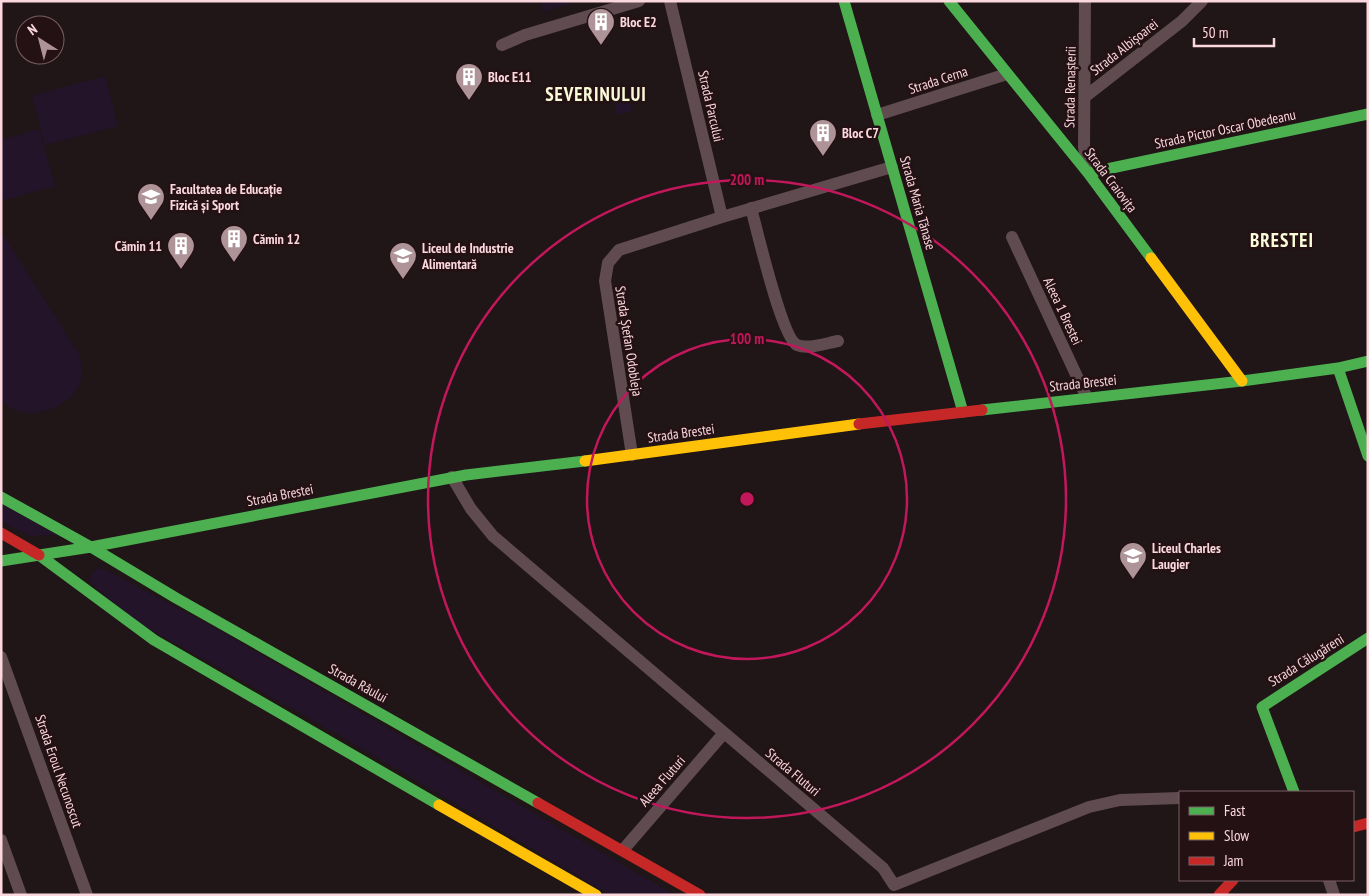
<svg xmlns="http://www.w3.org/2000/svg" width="1369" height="896" viewBox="0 0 1369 896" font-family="'PT Sans Narrow',sans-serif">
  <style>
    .green { fill: #23142a }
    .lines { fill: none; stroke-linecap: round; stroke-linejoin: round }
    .street { stroke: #5f4b50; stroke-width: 12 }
    .fast { stroke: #4caf50; stroke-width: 11 }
    .slow { stroke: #ffc107; stroke-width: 11 }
    .jam { stroke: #c62828; stroke-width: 11 }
    .ring { fill: none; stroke: #c2185b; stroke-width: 2.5 }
    .labels { text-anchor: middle; stroke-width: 5; stroke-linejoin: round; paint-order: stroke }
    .poi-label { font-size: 14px; font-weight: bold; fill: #fbd7de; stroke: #241114; text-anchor: start }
    .street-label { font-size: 14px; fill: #fbd7de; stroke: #241114 }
    .district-label { font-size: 19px; font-weight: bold; letter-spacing: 1px; fill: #fafcd9; stroke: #241114 }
    .centre { fill: #c2185b; stroke: #241114; stroke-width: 2.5 }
    .ring-label { font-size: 15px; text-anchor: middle; font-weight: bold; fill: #c2185b; stroke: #241114; stroke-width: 5; stroke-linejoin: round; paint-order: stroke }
  </style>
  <rect width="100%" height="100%" fill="#201517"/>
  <path class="green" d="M540,1H578L543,12Z
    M105,76L118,126L45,145L32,96Z
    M626,92L632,111L617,115L612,96Z
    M39,129L55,186L1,201V140Z
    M1,231L80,356L82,371L80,384L70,398L54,408L35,413L20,412L9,407L1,400Z
    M1,503L57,535L29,536L1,521Z
    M96,568L108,571L217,629L675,895H611L325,727L140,624L95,587L89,579Z"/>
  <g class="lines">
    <path class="street" d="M670,1L722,217
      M1085,1L1084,147L1088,171
      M502,45L525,35L639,1
      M1086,96L1182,21L1202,1
      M877,115L1007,74
      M751,208C757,230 782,338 797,345C808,350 827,343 838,341
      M1012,237L1087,398
      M632,455L605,281L608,263L619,250L722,217L892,167
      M452,477L471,509L493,536L883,868L894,885
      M1,657L87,895
      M1,840L21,895
      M623,850L724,733
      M1329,880L1334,895
      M894,885L1089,807L1120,800L1180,798"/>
    <path class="fast" d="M844,1L963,412
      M949,1L1088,173L1151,258
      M1088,173L1368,114
      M1338,368L1368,456
      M982,410L1242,381L1338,368L1368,361
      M1,497L91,547L466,475L585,461
      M39,555L154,640L439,805
      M1,561L91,547L176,598L538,803
      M1294,792L1262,707L1368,638"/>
    <path class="slow" d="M1151,258L1242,381
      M585,461L859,424
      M439,805L596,895"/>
    <path class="jam" d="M859,424L982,410
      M1,533L39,555
      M538,803L700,895
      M1353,827L1368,823
      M1219,895L1233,880"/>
  </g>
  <g class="ring">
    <circle cx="747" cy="499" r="160"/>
    <circle cx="747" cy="499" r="319"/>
  </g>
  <defs>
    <symbol id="building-pin" viewBox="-11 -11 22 30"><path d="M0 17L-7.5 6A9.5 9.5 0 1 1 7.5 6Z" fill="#ae9398" stroke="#241114"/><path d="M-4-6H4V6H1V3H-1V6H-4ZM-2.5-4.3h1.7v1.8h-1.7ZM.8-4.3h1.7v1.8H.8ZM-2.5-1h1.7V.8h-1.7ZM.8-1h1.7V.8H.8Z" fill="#fff"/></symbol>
    <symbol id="university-pin" viewBox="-11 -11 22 30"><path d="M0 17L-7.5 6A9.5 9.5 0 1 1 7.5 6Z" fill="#ae9398" stroke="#241114"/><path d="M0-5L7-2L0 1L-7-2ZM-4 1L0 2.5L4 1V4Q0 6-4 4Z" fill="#fff"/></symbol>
    <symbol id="school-pin" viewBox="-11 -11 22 30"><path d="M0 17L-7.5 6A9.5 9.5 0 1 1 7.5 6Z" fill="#ae9398" stroke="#241114"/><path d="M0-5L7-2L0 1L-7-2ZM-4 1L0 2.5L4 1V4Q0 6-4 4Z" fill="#fff"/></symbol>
  </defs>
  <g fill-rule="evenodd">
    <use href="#building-pin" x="585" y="6" width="32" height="43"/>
    <use href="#building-pin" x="453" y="61" width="32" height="43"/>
    <use href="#building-pin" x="807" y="117" width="32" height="43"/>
    <use href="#university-pin" x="135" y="181" width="32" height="43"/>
    <use href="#building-pin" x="218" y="223" width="32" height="43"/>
    <use href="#building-pin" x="165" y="230" width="32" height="43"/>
    <use href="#school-pin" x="387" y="240" width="32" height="43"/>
    <use href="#school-pin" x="1117" y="540" width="32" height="43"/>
  </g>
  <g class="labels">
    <g class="poi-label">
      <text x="620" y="27">Bloc E2</text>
      <text x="488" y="82">Bloc E11</text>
      <text x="842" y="138">Bloc C7</text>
      <text x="170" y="194">Facultatea de Educație<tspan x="170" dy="16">Fizică și Sport</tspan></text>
      <text x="253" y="244">Cămin 12</text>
      <text x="162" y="251" text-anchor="end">Cămin 11</text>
      <text x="422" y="253">Liceul de Industrie<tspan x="422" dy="16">Alimentară</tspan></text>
      <text x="1152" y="553">Liceul Charles<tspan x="1152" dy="16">Laugier</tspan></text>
    </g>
    <g class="street-label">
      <text transform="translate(1124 47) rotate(-38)" y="5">Strada Albișoarei</text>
      <text transform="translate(938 80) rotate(-18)" y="5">Strada Cerna</text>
      <text transform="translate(1070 87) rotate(-89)" y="5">Strada Renașterii</text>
      <text transform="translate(711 106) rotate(77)" y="5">Strada Parcului</text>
      <text transform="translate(1225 129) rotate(-12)" y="5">Strada Pictor Oscar Obedeanu</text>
      <text transform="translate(1111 180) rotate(53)" y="5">Strada Craiovița</text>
      <text transform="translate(918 203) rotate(74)" y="5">Strada Maria Tănase</text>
      <text transform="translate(1063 311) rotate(65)" y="5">Aleea 1 Brestei</text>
      <text transform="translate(629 341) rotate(81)" y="5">Strada Ștefan Odobleja</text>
      <text transform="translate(1083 383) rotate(-6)" y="5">Strada Brestei</text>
      <text transform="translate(681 433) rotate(-8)" y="5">Strada Brestei</text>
      <text transform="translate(280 495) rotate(-11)" y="5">Strada Brestei</text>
      <text transform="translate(1306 660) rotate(-32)" y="5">Strada Călugăreni</text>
      <text transform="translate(358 683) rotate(29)" y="5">Strada Râului</text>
      <text transform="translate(59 771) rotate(71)" y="5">Strada Eroul Necunoscut</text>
      <text transform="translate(793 772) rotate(40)" y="5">Strada Fluturi</text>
      <text transform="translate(662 781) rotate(-49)" y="5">Aleea Fluturi</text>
    </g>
    <g class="district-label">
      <text x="596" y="101">SEVERINULUI</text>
      <text x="1282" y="247">BRESTEI</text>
    </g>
  </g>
  <circle cx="747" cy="499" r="8" class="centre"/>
  <g class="ring-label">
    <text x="747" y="185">200 m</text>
    <text x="747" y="344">100 m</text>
  </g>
  <rect width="1369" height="896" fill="none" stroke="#fbd7de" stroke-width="5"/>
  <rect x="1179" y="791" width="175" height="90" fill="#241114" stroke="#7a6065"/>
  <rect x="1189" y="807" width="25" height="8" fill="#4caf50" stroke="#7a6065"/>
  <text x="1224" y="816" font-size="15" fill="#fbd7de">Fast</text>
  <rect x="1189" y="832" width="25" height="8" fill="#ffc107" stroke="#7a6065"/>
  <text x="1224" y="841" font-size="15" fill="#fbd7de">Slow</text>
  <rect x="1189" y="857" width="25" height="8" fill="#c62828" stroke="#7a6065"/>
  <text x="1224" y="866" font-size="15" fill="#fbd7de">Jam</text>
  <g transform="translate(40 40) rotate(324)"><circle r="24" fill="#241114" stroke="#7a6065"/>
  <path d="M0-4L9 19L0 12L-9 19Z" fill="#ae9398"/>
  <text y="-8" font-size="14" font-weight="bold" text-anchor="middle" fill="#fbd7de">N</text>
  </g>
  <path d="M1194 38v8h80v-8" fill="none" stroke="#fbd7de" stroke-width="2.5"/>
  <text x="1202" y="38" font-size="15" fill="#fbd7de" stroke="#241114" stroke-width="4" paint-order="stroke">50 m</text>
</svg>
